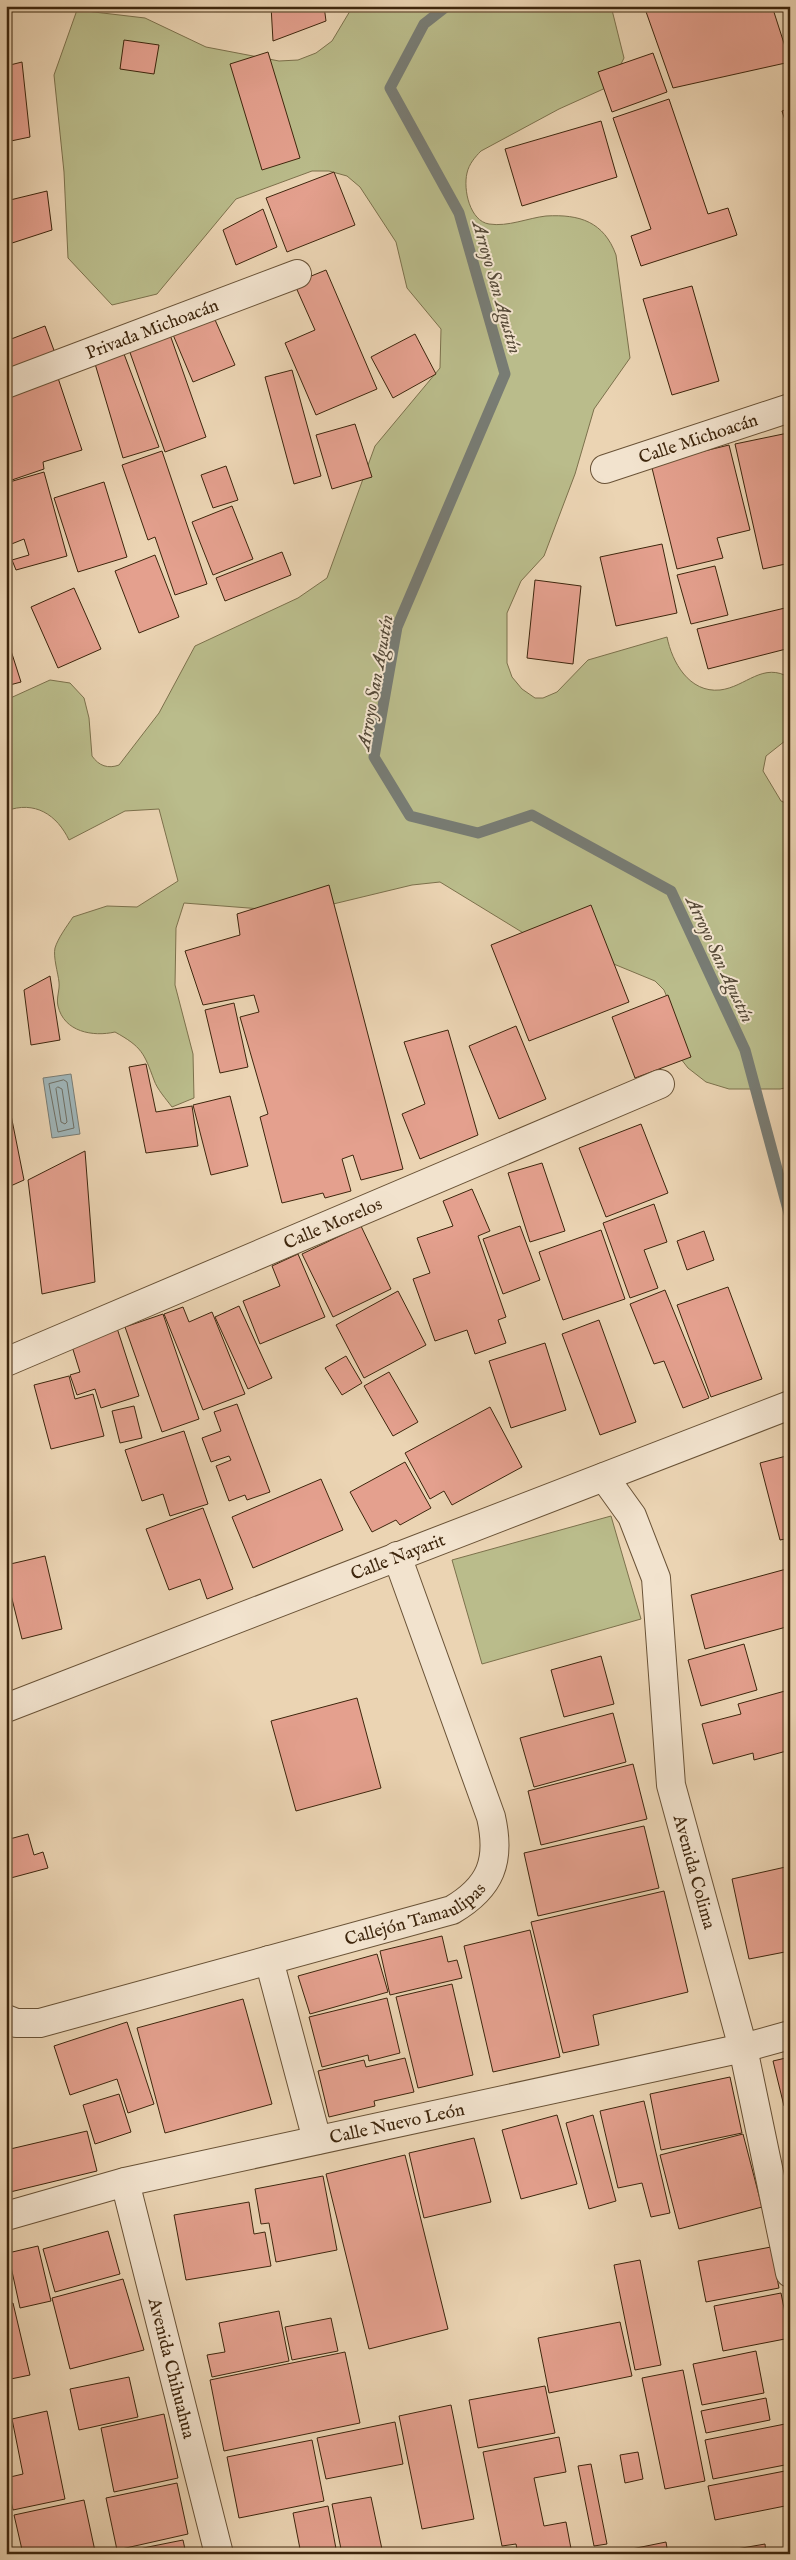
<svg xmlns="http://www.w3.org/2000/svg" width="796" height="2560" viewBox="0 0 796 2560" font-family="'IM FELL English',serif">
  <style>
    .green { fill: #babc8b; stroke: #7c714c }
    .water { fill: #9fb5b9; stroke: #787c74 }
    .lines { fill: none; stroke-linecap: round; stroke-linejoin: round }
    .shore { stroke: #6e6e63; stroke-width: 1 }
    .stream { stroke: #787c74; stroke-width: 11 }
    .building { fill: #e4a08e; stroke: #3e260d }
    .minor-casing { stroke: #695236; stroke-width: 30 }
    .minor { stroke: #f2e3ce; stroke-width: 28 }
    .labels { text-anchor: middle; stroke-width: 4; stroke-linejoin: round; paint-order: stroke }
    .street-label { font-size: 18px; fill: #3e260d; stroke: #f2e3ce }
    .water-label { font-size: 19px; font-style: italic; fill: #564a38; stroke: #f2e3ce }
  </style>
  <rect width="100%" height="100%" fill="#ebd4b3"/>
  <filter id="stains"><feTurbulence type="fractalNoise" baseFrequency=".004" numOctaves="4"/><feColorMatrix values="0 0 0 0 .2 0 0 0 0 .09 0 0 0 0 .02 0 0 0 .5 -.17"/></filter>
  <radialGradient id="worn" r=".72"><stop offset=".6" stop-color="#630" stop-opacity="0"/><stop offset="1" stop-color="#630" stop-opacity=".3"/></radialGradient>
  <path class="green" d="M353,6H611L624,58L610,86L559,109L481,151C475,157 469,164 467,173C463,190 470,221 489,224C508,227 528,218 546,216C580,214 604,222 616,255L630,358L594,409L575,474L544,556L521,581L507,613V663L512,677L522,689L535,698H543L557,692L588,660L667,637C672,662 689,693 720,690C746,687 763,661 790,678V737L766,756L763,771L781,801L790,805V1087L780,1089H729L706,1082L688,1068L674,1050L669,1002L664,990L655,981L587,953L525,934L440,882L412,885L300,912L184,903L176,928L175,985L193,1054L194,1098L172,1107C166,1099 157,1089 154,1080C144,1053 142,1047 115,1032C93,1037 64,1032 58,1006C56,998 60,990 59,982C58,973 53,957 55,948C58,938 67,926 73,917L107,906L137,907L178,881L159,809L125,811L69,840C57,815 35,800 6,811V700L50,680L70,683L84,698L89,718L92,756C99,766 108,769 119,765L159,713L195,646L298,598L327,578L375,446L440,368L441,329L407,288L396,242L360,187L347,176L329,171H312L236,199L157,294L112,305L68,258L64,172L54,75L77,10L145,18L206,47L279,61L298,60L316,53L332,41Z
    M611,1516L641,1619L482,1664L452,1560Z"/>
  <path class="water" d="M71,1074L80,1134L52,1138L43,1078Z"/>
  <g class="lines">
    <path class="shore" d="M64,1080L67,1082L74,1128L58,1132L49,1084Z
      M58,1087L62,1089L67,1122L65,1124L61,1122L56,1089Z"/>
    <path class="stream" d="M447,6L424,24L390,88L459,213L505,374L397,627L374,757L410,816L478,833L532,815L671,891L745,1050L790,1217"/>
  </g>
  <path class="building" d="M271,6H324L326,21L273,41Z
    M644,6H772L790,62L673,88Z
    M124,40L159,45L154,74L120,69Z
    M268,52L300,158L262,170L230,64Z
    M653,53L667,92L612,112L598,72Z
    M22,62L30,137L6,142V66Z
    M669,99L708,214L728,208L737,235L641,266L631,236L651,229L613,118Z
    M790,108V136L782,111Z
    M601,121L617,177L522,206L505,149Z
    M334,172L355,225L287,252L266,198Z
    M47,191L52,230L6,245V201Z
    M263,209L277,247L236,265L223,230Z
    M326,270L377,389L316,415L285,343L315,330L294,283Z
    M692,286L719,381L672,395L643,299Z
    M212,313L235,365L193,382L171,330Z
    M45,326L55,353L6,371V341Z
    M168,329L206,437L165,452L127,344Z
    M415,334L436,374L393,398L371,357Z
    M121,346L159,447L123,458L93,357Z
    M292,370L321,476L294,484L265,377Z
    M57,375L82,450L43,462L44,469L6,482V394Z
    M355,424L372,477L332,489L316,435Z
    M788,433L790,443V563L763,569L735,444Z
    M729,445L750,530L717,538L723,558L677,569L651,464Z
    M162,451L207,584L175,595L155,537L148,540L122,465Z
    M226,466L238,500L213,508L201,475Z
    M44,472L67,556L16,570L12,560L29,555L24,539L9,545L6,538V483Z
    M104,482L127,557L78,572L54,498Z
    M232,506L253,559L213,575L192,522Z
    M662,544L677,613L616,626L600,557Z
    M282,552L291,575L225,601L216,578Z
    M155,555L179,617L139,633L115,571Z
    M715,566L728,615L691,624L677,575Z
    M535,580L581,586L573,664L527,658Z
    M74,588L101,649L58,668L31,607Z
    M785,608L790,625V648L708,669L697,629Z
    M6,635L21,682L6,686Z
    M329,885L403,1169L361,1180L353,1155L342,1159L351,1191L325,1198L323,1193L282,1203L260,1117L268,1114L240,1017L259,1012L254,995L203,1005L185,951L240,935L237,914Z
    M591,905L629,1002L529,1041L491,945Z
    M50,976L60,1040L31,1045L24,990Z
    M668,995L691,1057L635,1078L612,1017Z
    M234,1003L248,1067L220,1073L205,1010Z
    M516,1026L546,1099L499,1119L469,1046Z
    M448,1030L478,1135L420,1159L402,1114L425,1104L404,1042Z
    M146,1064L156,1112L192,1106L198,1146L146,1153L129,1067Z
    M230,1096L248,1166L211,1175L193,1105Z
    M11,1115L24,1180L6,1188V1116Z
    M641,1124L668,1193L606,1217L579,1148Z
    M85,1151L95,1282L42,1294L28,1180Z
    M542,1163L565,1231L530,1242L508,1173Z
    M472,1189L490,1231L478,1236L506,1317L498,1320L506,1343L475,1354L467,1330L435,1341L413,1279L430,1273L417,1238L453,1226L443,1201Z
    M654,1204L667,1242L644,1250L658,1288L630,1298L603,1223Z
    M361,1226L391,1289L333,1317L302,1254Z
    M520,1226L540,1280L503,1294L483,1239Z
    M601,1230L625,1299L563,1320L539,1252Z
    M704,1231L714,1260L687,1270L677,1241Z
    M298,1254L325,1317L260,1344L243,1301L280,1286L272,1266Z
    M728,1287L762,1379L711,1397L677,1305Z
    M665,1290L709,1398L683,1408L664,1361L654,1364L630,1304Z
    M398,1291L426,1345L364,1378L336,1325Z
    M6,1301L10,1328L6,1330Z
    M239,1306L272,1378L248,1389L215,1317Z
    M183,1307L189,1322L212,1312L245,1394L203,1410L164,1314Z
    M163,1314L199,1419L162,1432L125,1327Z
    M599,1320L636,1422L600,1435L562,1334Z
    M116,1325L139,1396L101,1408L95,1389L77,1395L70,1375L80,1372L70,1340Z
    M545,1343L566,1410L511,1428L489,1361Z
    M346,1356L362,1383L342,1395L325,1368Z
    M389,1372L418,1422L393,1436L364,1386Z
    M69,1376L75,1399L93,1394L104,1436L51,1449L34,1385Z
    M237,1404L270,1492L247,1500L245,1495L229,1501L216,1466L231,1460L229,1456L211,1462L202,1438L221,1431L214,1412Z
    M134,1406L142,1438L120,1443L112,1411Z
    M490,1407L522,1467L452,1505L444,1491L430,1499L405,1453Z
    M184,1431L208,1504L170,1516L163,1494L142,1501L125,1450Z
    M790,1455V1538L780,1540L760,1463Z
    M405,1462L431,1508L400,1525L396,1520L372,1532L350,1492Z
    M321,1479L343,1530L253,1568L232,1517Z
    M203,1508L233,1589L207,1599L200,1579L169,1590L146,1529Z
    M45,1556L62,1629L22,1639L6,1575V1565Z
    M790,1568V1626L705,1649L691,1595Z
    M744,1644L757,1690L701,1706L688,1660Z
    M601,1656L614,1704L564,1717L551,1670Z
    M785,1691L790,1707V1750L754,1760L753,1753L713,1764L702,1724L741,1714L738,1704Z
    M357,1698L381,1788L296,1811L271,1721Z
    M613,1713L626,1762L534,1787L520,1738Z
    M633,1764L647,1819L541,1845L528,1791Z
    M644,1826L659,1888L538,1916L524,1853Z
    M28,1834L34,1855L43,1852L48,1868L7,1879L6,1840Z
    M790,1866V1951L749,1959L732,1879Z
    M664,1891L688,1992L593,2015L599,2045L563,2053L531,1922Z
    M530,1930L560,2057L493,2072L464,1946Z
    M442,1936L448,1962L457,1960L462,1978L390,1995L380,1951Z
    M377,1954L388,1992L310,2014L298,1976Z
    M452,1984L473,2075L418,2088L396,1997Z
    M387,1998L400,2053L369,2061L368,2055L322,2067L309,2017Z
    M243,1999L272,2104L165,2133L137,2028Z
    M127,2022L154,2104L128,2113L117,2079L70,2095L54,2046Z
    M790,2057V2105L784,2106L773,2061Z
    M405,2058L414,2092L374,2101L375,2106L329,2117L318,2071L364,2060L366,2067Z
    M730,2077L742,2133L661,2150L650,2094Z
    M119,2094L131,2132L95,2144L83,2105Z
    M644,2101L670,2213L651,2217L642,2183L618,2188L600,2111Z
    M557,2115L577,2184L521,2199L502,2130Z
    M593,2115L616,2201L589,2209L566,2123Z
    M87,2131L97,2171L6,2193V2150Z
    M743,2134L762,2207L679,2229L660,2155Z
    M474,2138L491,2202L424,2218L409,2153Z
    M405,2155L448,2329L369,2349L326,2174Z
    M323,2176L337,2250L276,2262L269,2223L261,2224L255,2189Z
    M249,2202L254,2234L265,2232L271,2266L186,2280L174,2215Z
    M108,2231L120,2274L55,2292L43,2249Z
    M38,2246L51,2301L20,2308L8,2253Z
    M771,2247L779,2288L706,2302L698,2261Z
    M640,2260L661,2365L635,2370L614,2265Z
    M123,2279L144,2350L70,2369L52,2298Z
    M781,2293L790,2338L723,2351L714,2306Z
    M13,2303L30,2375L6,2380V2305Z
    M279,2311L289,2361L212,2377L207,2355L225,2352L219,2323Z
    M331,2318L338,2351L292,2360L285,2327Z
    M620,2322L632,2376L549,2393L538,2338Z
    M756,2351L764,2393L702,2405L693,2364Z
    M345,2352L360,2423L224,2451L210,2380Z
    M683,2370L705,2481L665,2489L642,2378Z
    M129,2377L138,2417L79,2430L70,2389Z
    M545,2386L555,2433L478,2448L469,2400Z
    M766,2398L770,2420L706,2433L701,2411Z
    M451,2405L474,2519L422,2529L399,2416Z
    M47,2411L65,2499L13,2510L6,2478L23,2474L12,2419Z
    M164,2414L178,2478L114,2492L101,2428Z
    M395,2422L403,2464L326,2479L317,2438Z
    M790,2423V2464L713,2479L705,2440Z
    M559,2437L566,2472L534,2478L544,2526L566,2522L572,2554H518L516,2544L502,2546L483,2452Z
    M312,2440L324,2501L239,2518L227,2457Z
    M638,2452L643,2479L625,2483L620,2455Z
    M591,2464L607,2544L594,2546L578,2466Z
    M790,2470V2505L715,2520L708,2486Z
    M177,2483L188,2534L117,2550L106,2498Z
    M371,2497L383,2554H342L332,2504Z
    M84,2500L95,2551L83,2554H23L14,2515Z
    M328,2506L337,2554H301L293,2513Z
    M183,2540L186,2554H120L148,2547Z
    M666,2542L668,2554H607Z
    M765,2544L766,2554H725V2551Z"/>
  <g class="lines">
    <defs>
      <g id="minor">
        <path id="s1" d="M6,384L297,274"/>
        <path id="s2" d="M605,469L790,408"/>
        <path id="s3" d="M6,1362L660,1084"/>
        <path id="s4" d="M604,1477L632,1516L656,1578L671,1785L743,2048L790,2273"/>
        <path id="s5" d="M6,1708L790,1405"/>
        <path d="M269,1960L317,2140"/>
        <path id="s6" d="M6,2019L16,2023H40L452,1910C491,1887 501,1861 491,1817L397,1556"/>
        <path id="s7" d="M125,2182L219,2554"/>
        <path id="s8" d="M6,2216L125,2182L743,2048L790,2035"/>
      </g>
    </defs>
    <use href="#minor" class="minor-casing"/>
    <use href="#minor" class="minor"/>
  </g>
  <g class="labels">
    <g class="street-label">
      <text dy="6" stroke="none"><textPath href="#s1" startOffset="156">Privada Michoacán</textPath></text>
      <text dy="6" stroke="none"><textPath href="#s2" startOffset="98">Calle Michoacán</textPath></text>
      <text dy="6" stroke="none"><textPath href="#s3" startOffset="355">Calle Morelos</textPath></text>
      <text dy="6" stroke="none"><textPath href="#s5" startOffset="420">Calle Nayarit</textPath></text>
      <text dy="6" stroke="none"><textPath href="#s4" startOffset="412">Avenida Colima</textPath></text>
      <text dy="6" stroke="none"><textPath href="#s6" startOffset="426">Callejón Tamaulipas</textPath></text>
      <text dy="6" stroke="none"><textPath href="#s8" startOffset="402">Calle Nuevo León</textPath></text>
      <text dy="6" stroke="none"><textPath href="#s7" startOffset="192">Avenida Chihuahua</textPath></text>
    </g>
    <g class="water-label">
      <text transform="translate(498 287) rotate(74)" y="7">Arroyo San Agustín</text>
      <text transform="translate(374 682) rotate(-80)" y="7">Arroyo San Agustín</text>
      <text transform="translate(721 959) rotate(65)" y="7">Arroyo San Agustín</text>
    </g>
  </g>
  <rect width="796" height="2560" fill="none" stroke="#ebd4b3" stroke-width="25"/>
  <rect x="8" y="8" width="781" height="2545" fill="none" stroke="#3e260d" stroke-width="2.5"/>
  <rect x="12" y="12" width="771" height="2535" fill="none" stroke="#3e260d"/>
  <rect width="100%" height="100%" filter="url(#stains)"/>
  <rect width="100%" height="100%" fill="url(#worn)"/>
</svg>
